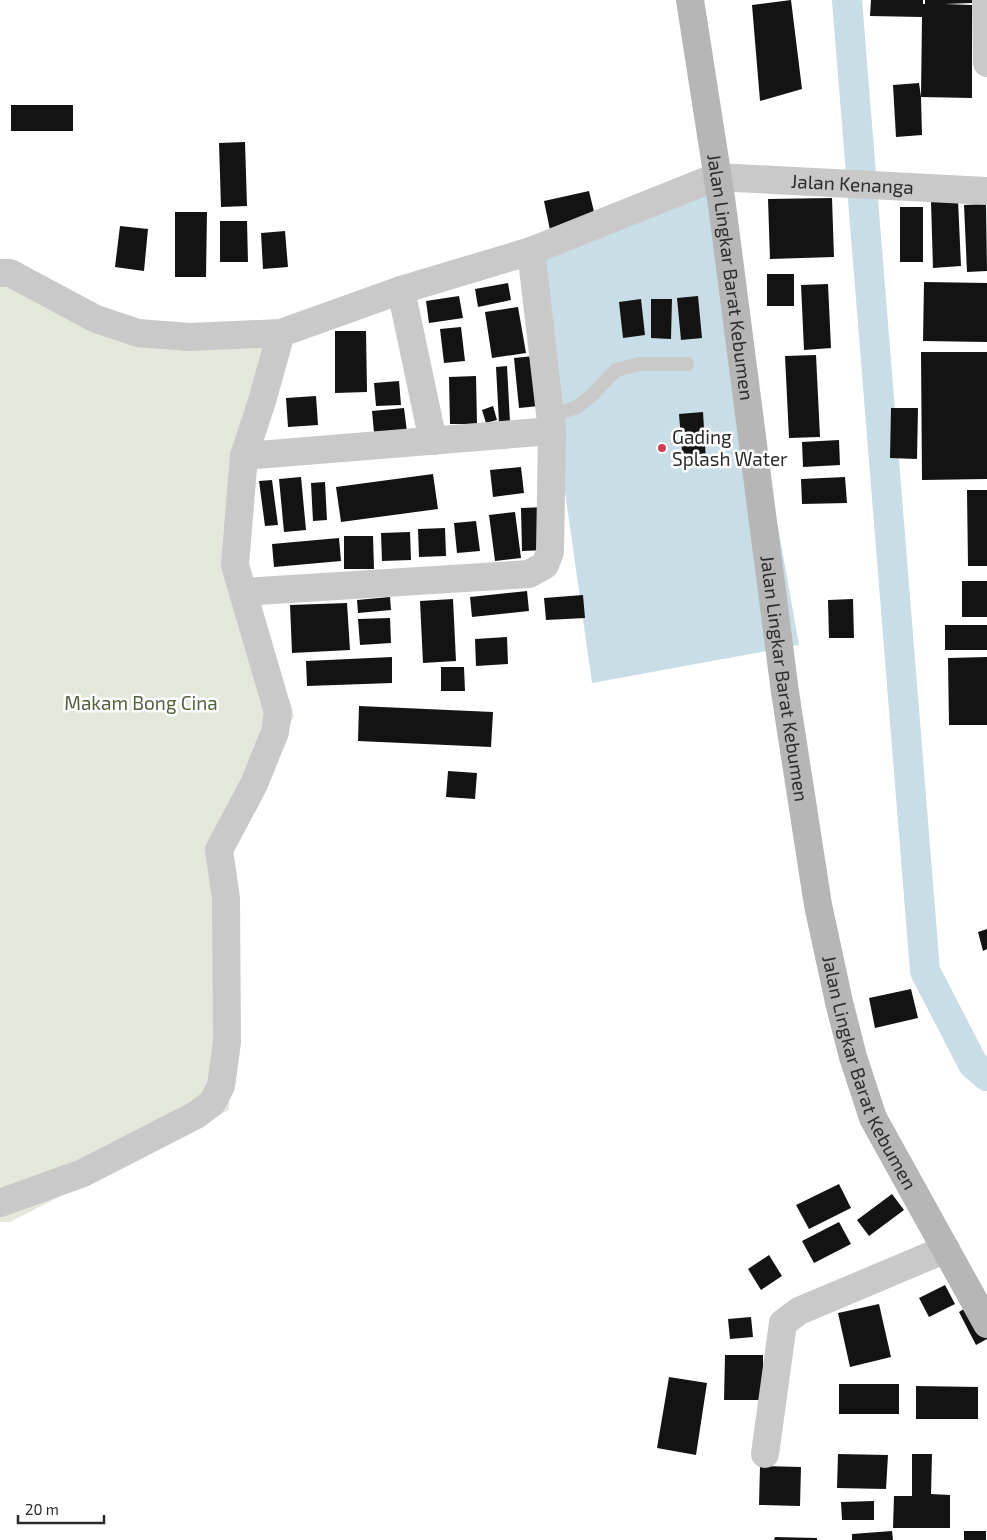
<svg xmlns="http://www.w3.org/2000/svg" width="987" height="1540" viewBox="0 0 987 1540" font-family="'Exo 2',sans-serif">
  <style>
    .green { fill: #e3e8da }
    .water { fill: #c8dde6 }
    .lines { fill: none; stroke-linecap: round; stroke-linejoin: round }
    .canal { stroke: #c8dde6; stroke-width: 30 }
    .building { fill: #131313 }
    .service { stroke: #c9c9c9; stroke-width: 14 }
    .minor { stroke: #c9c9c9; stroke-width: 28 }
    .secondary { stroke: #b6b6b6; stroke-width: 28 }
    .poi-dot { fill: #d13f57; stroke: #fff; stroke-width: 2 }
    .labels { text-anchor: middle; stroke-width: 5; stroke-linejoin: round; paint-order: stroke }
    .street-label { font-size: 19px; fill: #2c2c2c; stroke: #fff }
    .poi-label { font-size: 19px; fill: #2c2c2c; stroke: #fff; text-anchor: start }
    .park-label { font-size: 19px; fill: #52623e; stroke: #fff }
  </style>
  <rect width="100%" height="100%" fill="#fff"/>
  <path class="green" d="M0,276L156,327L288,325L248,457L243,559L294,716L227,850L234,966L229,1110L10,1222H0Z"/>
  <path class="water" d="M716,177L799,645L592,683L531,251Z"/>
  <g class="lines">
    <path class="canal" d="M847,0L925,971L973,1064L987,1076"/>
  </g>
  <path class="building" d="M791,0L802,89L760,101L752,5Z
    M871,0H923V4H925V0H972V3L944,4L972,5V98L921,97L922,135L896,137L893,85L919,83L921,97L922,17L870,16Z
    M11,105H73V131H11Z
    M245,142L247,206L221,207L219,143Z
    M589,191L596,220L550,230L544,201Z
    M832,198L834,257L770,259L768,199Z
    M958,200L961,266L933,268L931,201Z
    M986,204L987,271L967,272L964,205Z
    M900,207H923V262H900Z
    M175,212H207L206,277H175Z
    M220,221H247L248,262H220Z
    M120,226L148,229L144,271L115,267Z
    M285,231L288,267L263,269L261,233Z
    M767,274H794V306H767Z
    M924,282L987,283V342L923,341Z
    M508,283L511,300L478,307L475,289Z
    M828,284L831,348L804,350L801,285Z
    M459,296L463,318L429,323L426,301Z
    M698,296L702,338L681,340L677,298Z
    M641,299L645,335L623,338L619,302Z
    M651,299H672L671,339L651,338Z
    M518,307L526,353L492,358L485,312Z
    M461,327L465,361L444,363L440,329Z
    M335,331H366L367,392L335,393Z
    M921,352H987V479L922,480Z
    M816,355L820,437L789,438L785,356Z
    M534,356L539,406L519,408L514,358Z
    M507,366L510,422L499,423L496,367Z
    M476,376L477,424H450L449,377Z
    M399,381L401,405L376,406L374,383Z
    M316,396L318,425L288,427L286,398Z
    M493,406L497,420L486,423L482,410Z
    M404,408L408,440L375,443L372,411Z
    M891,408H918L917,459L890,458Z
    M703,412L706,461L683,463L679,414Z
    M839,440L840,465L803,467L802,442Z
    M521,467L524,493L493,497L490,470Z
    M433,474L438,509L341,522L336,487Z
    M301,477L306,530L284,532L279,479Z
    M845,477L847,503L802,504L801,479Z
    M272,480L278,525L265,526L259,481Z
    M325,482L327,520L313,521L311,483Z
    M967,490H987V566H968Z
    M546,507L548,550L522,551L521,508Z
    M515,512L521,558L495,561L489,515Z
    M476,521L480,551L457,553L454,523Z
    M445,528L446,556L419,557L418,529Z
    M410,532L411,560L382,561L381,533Z
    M344,536H373L374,569H344Z
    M339,538L341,561L274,567L272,544Z
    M962,581H987V617H962Z
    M527,591L529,611L472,617L470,597Z
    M583,595L585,618L546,620L544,598Z
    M390,597L391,610L358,613L357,600Z
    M453,599L456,661L423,663L420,601Z
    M853,599L854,638H829L828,600Z
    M347,603L350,650L292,653L290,605Z
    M390,618L391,643L360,645L358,619Z
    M945,625H987V650H945Z
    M507,637L508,664L476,666L475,639Z
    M392,657V683L307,686L306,661Z
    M987,657V725H949L948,658Z
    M441,667H464L465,691H441Z
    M359,706L493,712L491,747L358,741Z
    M448,771L477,773L475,799L446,797Z
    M987,929V949L983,951L978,932Z
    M911,989L918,1018L875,1028L869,998Z
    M839,1184L851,1208L809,1229L796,1205Z
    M892,1194L904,1210L869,1236L857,1220Z
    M839,1222L851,1244L814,1263L802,1241Z
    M769,1255L782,1276L761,1290L748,1269Z
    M945,1285L955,1304L929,1317L919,1298Z
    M974,1303L987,1327V1339L976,1345L959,1312Z
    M879,1304L891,1357L850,1367L838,1313Z
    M751,1317L753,1337L730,1339L728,1319Z
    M725,1355H763V1400H724Z
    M669,1377L707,1383L696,1455L657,1448Z
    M839,1384H899V1414H839Z
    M916,1386L978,1387V1419H916Z
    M838,1454L888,1455L886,1489L837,1488Z
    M912,1454H932L931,1494L950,1495V1528H893L894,1496H912Z
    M760,1466L801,1467L800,1506L759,1505Z
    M874,1501V1520H842L841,1502Z
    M892,1531L893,1540H852V1534Z
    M964,1531H986V1540H964Z
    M775,1537L817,1538V1540H774Z"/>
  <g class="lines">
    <path class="service" d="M551,416L577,407L591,396L616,370L639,364H687"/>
    <g class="minor">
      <path d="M986,0L987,63"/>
      <path id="s1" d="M0,273H10L96,319L138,333L189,337L281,333L401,290L531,251L716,177L987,191"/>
      <path d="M401,290L433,441"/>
      <path d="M244,456L552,431"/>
      <path d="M243,592L529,574L545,565L550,552L552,431L531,251"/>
      <path d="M0,1203L83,1173L196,1115L212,1103L221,1086L227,1042L226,898L219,850L254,784L275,732L278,712L235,565L244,456L262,401L281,333"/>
      <path d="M765,1454L783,1323L799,1311L946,1249"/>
    </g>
    <path class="secondary" id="s2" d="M690,0L722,205L785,692L818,905L839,1002L853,1057L873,1118L987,1324"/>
  </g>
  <circle class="poi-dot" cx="662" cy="448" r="5"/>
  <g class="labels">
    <g class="street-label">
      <text dy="7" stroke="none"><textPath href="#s1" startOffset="894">Jalan Kenanga</textPath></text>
      <text dy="7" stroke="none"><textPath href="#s2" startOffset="280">Jalan Lingkar Barat Kebumen</textPath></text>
      <text dy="7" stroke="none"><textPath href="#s2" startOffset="685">Jalan Lingkar Barat Kebumen</textPath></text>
      <text dy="7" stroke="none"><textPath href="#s2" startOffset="1090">Jalan Lingkar Barat Kebumen</textPath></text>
    </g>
    <g class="poi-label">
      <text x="672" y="444">Gading<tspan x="672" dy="22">Splash Water</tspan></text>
    </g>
    <g class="park-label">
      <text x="141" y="710">Makam Bong Cina</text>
    </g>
  </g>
  <path d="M18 1515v8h86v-8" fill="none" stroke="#2c2c2c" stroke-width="2.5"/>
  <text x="25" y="1515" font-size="15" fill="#2c2c2c" stroke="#ffffff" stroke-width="4" paint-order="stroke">20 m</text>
</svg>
